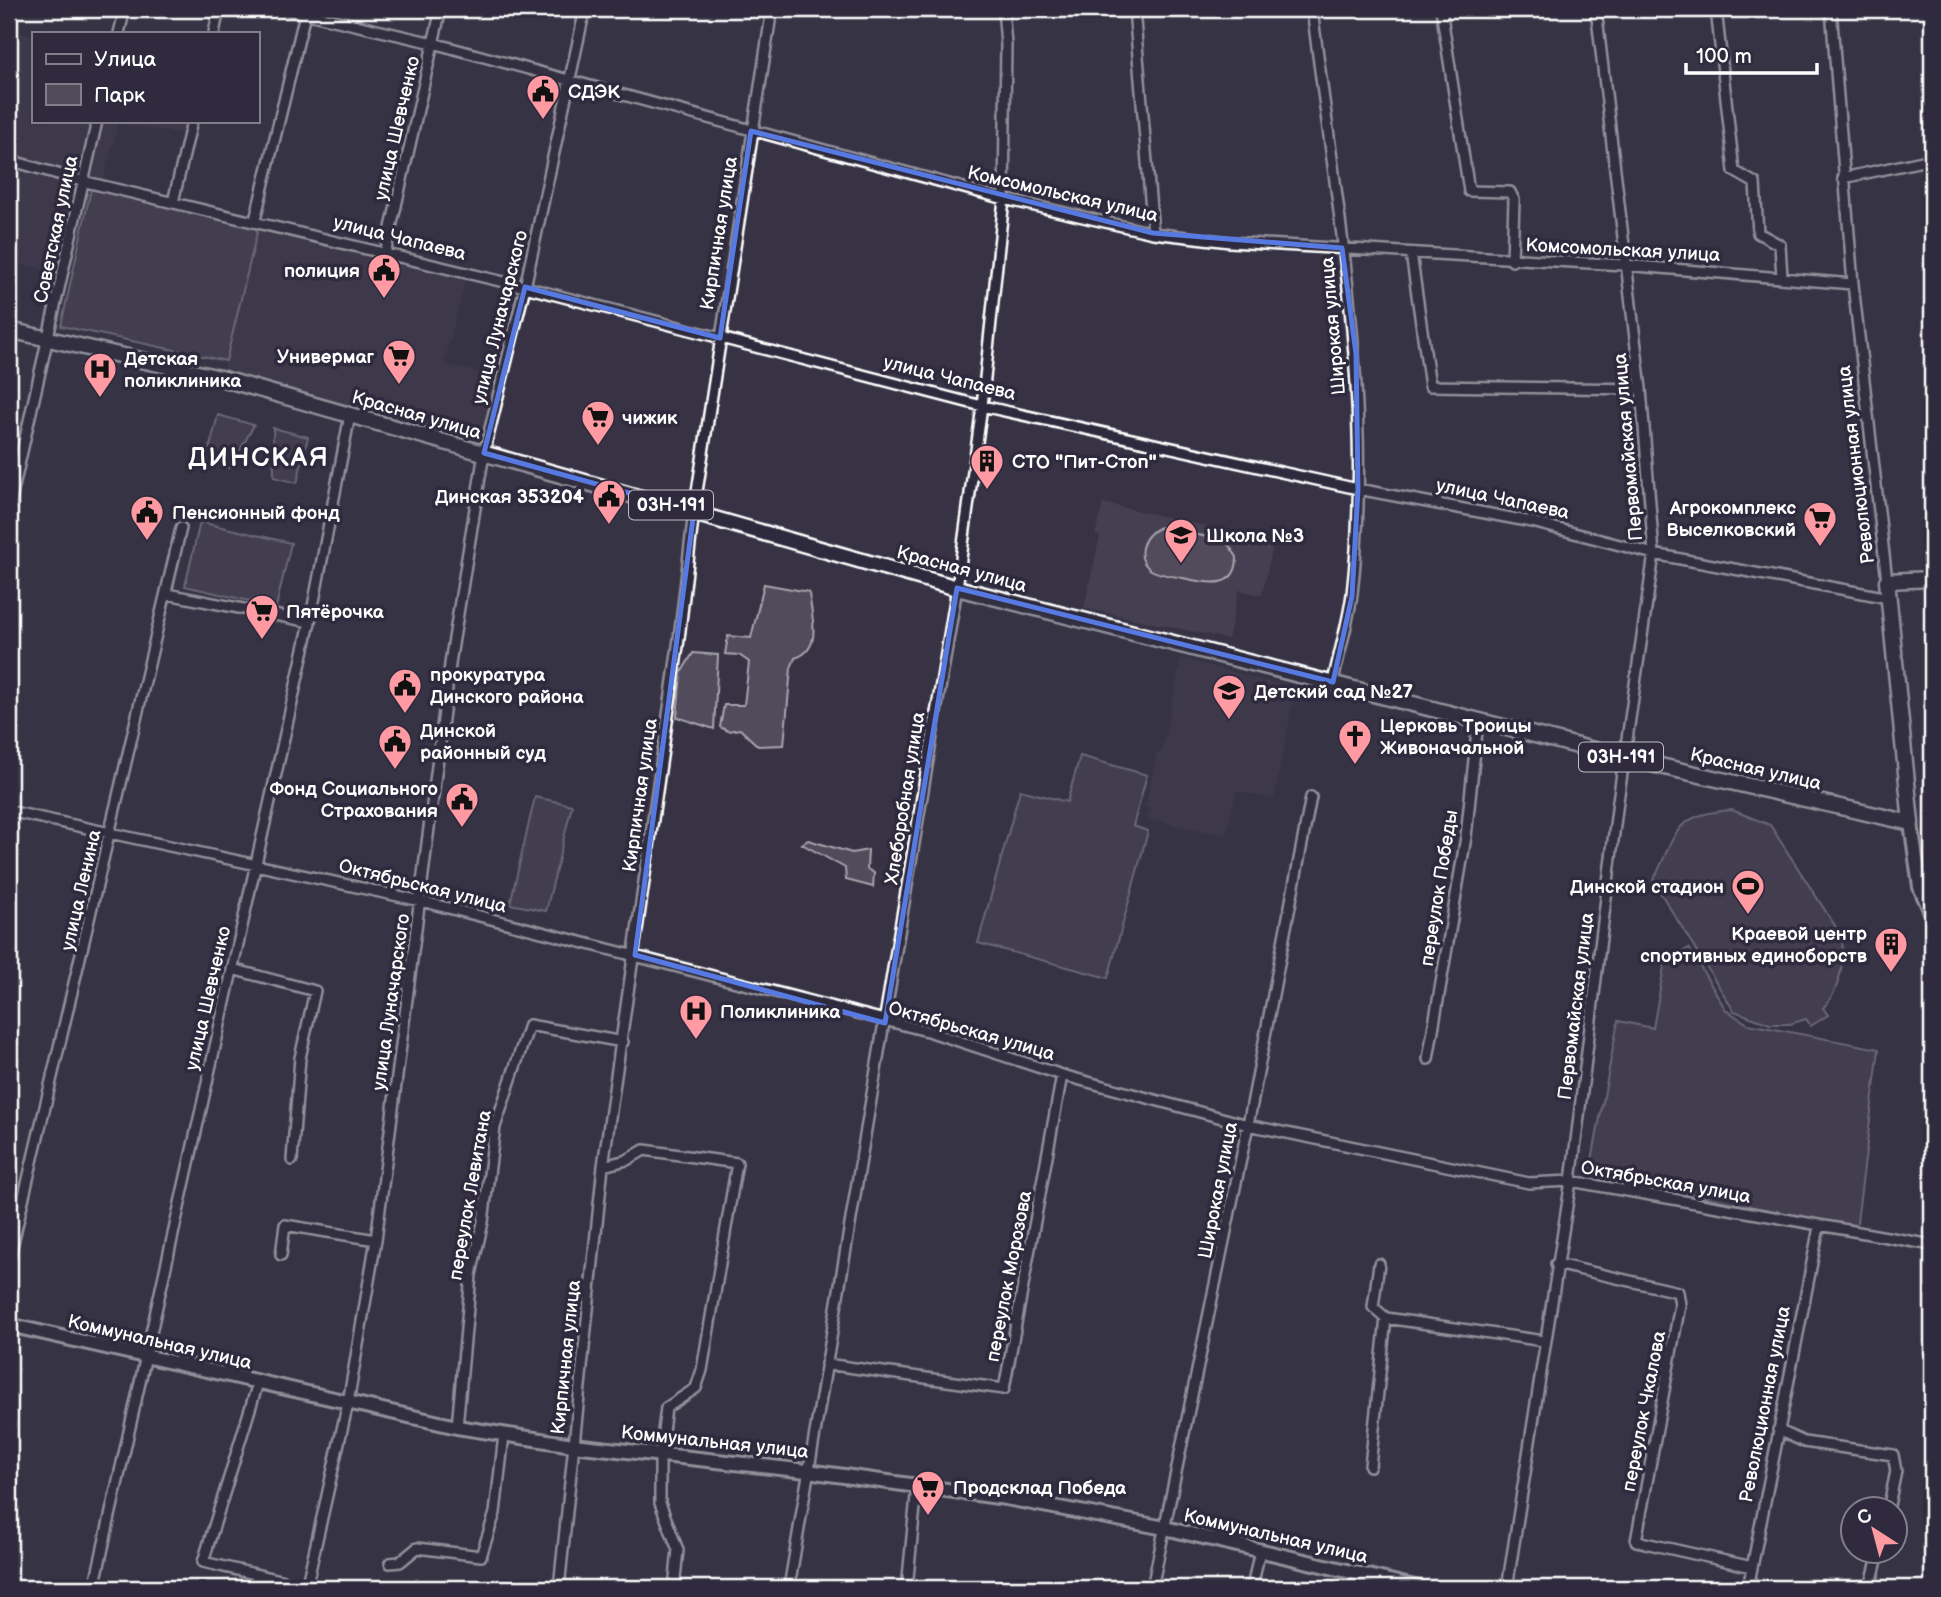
<svg xmlns="http://www.w3.org/2000/svg" width="1941" height="1597" viewBox="0 0 1941 1597" font-family="'Balsamiq Sans',sans-serif">
  <style>
    .built { fill: #444051 }
    .green { fill: #514c5c; stroke: #a8a6ae; stroke-width: 2 }
    .lines { fill: none; stroke-linecap: round; stroke-linejoin: round }
    .street-casing { stroke: #fff; stroke-width: 14 }
    .secondary-casing { stroke: #fff; stroke-width: 18 }
    .primary-casing { stroke: #fff; stroke-width: 19 }
    .street { stroke: #2f2a3d; stroke-width: 9 }
    .secondary { stroke: #2f2a3d; stroke-width: 12 }
    .primary { stroke: #2f2a3d; stroke-width: 14 }
    .marked { fill: none; stroke: #567ae2; stroke-width: 5; stroke-linejoin: round }
    .labels { text-anchor: middle; stroke-width: 7; stroke-linejoin: round; paint-order: stroke }
    .shield { fill: #2f2a3d; stroke: #c1bfc5; stroke-width: 2 }
    .shield-label { font-size: 18px; font-weight: bold; fill: #fff }
    .poi-label { font-size: 19px; font-weight: bold; fill: #fff; stroke: #2f2a3d; text-anchor: start }
    .street-label { font-size: 19px; fill: #fff; stroke: #2f2a3d }
    .district-label { font-size: 26px; font-weight: bold; letter-spacing: 2px; fill: #fff; stroke: #2f2a3d }
  </style>
  <rect width="100%" height="100%" fill="#373345"/>
  <filter id="ink" filterUnits="userSpaceOnUse"><feTurbulence type="fractalNoise" baseFrequency=".0143" numOctaves="2"/><feDisplacementMap in="SourceGraphic" scale="14" xChannelSelector="R" yChannelSelector="G"/><feConvolveMatrix kernelMatrix="1 2 1 2 8 2 1 2 1" color-interpolation-filters="sRGB"/></filter>
  <g filter="url(#ink)">
    <path class="built" d="M9,32L33,35V121H184L182,134L118,124L101,191L74,187L56,273L9,261Z
      M259,224L466,278L444,364L498,377L481,449L223,371Z
      M1103,503L1274,541L1262,595L1239,590L1228,639L1084,608L1100,536L1095,535Z
      M1181,658L1296,689L1274,799L1236,791L1226,836L1147,819L1149,808L1145,807L1157,753H1161Z"/>
    <path class="green" d="M91,189L259,224L226,361L61,326Z
      M218,415L254,425L230,468L206,462Z
      M273,428L308,437L297,483L274,477Z
      M200,522L291,543L276,607L185,586Z
      M1161,527L1226,541L1237,557C1237,591 1206,583 1183,578C1173,576 1159,575 1151,570C1133,557 1143,533 1161,527Z
      M764,584L809,592C811,615 824,649 795,658L791,668L784,745L758,746L740,729L728,731L720,727L724,705H744L749,662L739,655L725,654L728,636L751,638Z
      M693,653L718,655L714,729L677,717L681,673Z
      M1080,756L1147,775L1133,826L1148,831L1108,978L978,943L1020,790L1067,802Z
      M535,797L572,805L546,911L510,904Z
      M1732,810L1770,825L1841,935C1846,958 1840,991 1823,1008L1828,1015L1811,1026L1806,1019L1790,1024H1770L1734,1011L1653,881C1677,835 1671,814 1732,810Z
      M808,840L852,853L868,850L867,869L874,873L873,887L846,880L845,868L802,844Z
      M1689,948L1726,1010L1748,1024L1879,1049L1856,1230L1590,1171L1618,1021L1653,1028L1665,961Z"/>
    <g class="lines">
      <defs>
        <path id="street" d="M286,9L433,43L1004,199L1153,233L1230,242L1624,265L1853,284
          M1134,9L1153,233
          M1312,9C1336,202 1374,399 1352,594C1348,624 1339,653 1333,682
          M1441,9L1469,191L1510,192L1514,200L1512,261
          M1716,9L1734,171L1755,183L1758,233L1780,245L1782,277
          M1831,9L1853,284L1887,581
          M119,33L125,9
          M214,33L219,9
          M9,160L82,181L525,287L982,406L1358,489L1532,522L1654,554L1889,598
          M1843,178L1932,159
          M173,202L192,121
          M255,220L306,10
          M1411,253L1430,386L1641,389
          M385,254L441,9
          M9,509L97,121
          M167,594L310,622
          M9,811L421,901L931,1032L1062,1075L1248,1125L1529,1183L1571,1181L1932,1245
          M232,969L315,991L300,1058L292,1160
          M1428,1059L1466,837L1478,721
          M603,1166L627,1160L644,1150L737,1163L702,1370L696,1388L666,1408L660,1454V1503L678,1550L674,1588
          M281,1255L285,1225L376,1240
          M9,1260L181,528
          M1379,1264L1373,1307L1386,1318
          M1556,1264L1678,1292L1680,1305L1636,1541L1752,1567
          M826,1364L1004,1389L1062,1075
          M258,1383L203,1562L306,1586
          M457,1427L471,1275L483,1222L495,1127L529,1025L623,1042
          M1778,1430L1804,1442L1893,1455L1896,1471L1888,1510
          M1370,1466L1386,1318L1544,1341
          M390,1563L400,1562L417,1548L481,1556L495,1513L504,1435
          M94,1588L310,622L350,415
          M306,1588L348,1403L376,1240L451,657L484,453L525,287L585,9
          M559,1588L603,1166L679,639L694,511L772,9
          M789,1588L957,588L982,406L1004,199L1006,44L1003,9
          M907,1588L917,1486
          M1152,1588L1248,1125L1311,797
          M1252,1588L1260,1550
          M1507,1588L1571,1181L1618,801L1654,554L1641,389L1596,9
          M1748,1588L1819,1227
          M1870,1588L1879,1552"/>
        <path id="secondary" d="M1911,823L1920,887L1932,914
          M9,1325L457,1427L573,1445L807,1471L1006,1498L1165,1528L1419,1588"/>
        <path id="primary" d="M9,330L220,378L957,588L1625,758L1911,823L1887,581L1932,579"/>
      </defs>
      <use href="#street" class="street-casing"/>
      <use href="#secondary" class="secondary-casing"/>
      <use href="#primary" class="primary-casing"/>
      <use href="#street" class="street"/>
      <use href="#secondary" class="secondary"/>
      <use href="#primary" class="primary"/>
    </g>
  </g>
  <path d="M0 0H1941V1597H0ZM751,131L1153,233L1342,248L1356,354L1358,489L1352,596L1333,682L957,588L885,1023L635,955L694,511L484,453L525,287L720,338Z" fill="#373345" fill-opacity=".55" fill-rule="evenodd"/>
  <path class="marked" d="M751,131L1153,233L1342,248L1356,354L1358,489L1352,596L1333,682L957,588L885,1023L635,955L694,511L484,453L525,287L720,338Z"/>
  <defs>
    <symbol id="civic-pin" viewBox="-11 -11 22 30"><path d="M0 17L-7.5 6A9.5 9.5 0 1 1 7.5 6Z" fill="#ff9aa2" stroke="#2f2a3d"/><path d="M-.6-6.5H3V-4.5H.6V-3L4-1V1h2V6H-6V1h2V-1L-.6-3ZM-1.2 2.5V6h2.4V2.5Z" fill="#111"/></symbol>
    <symbol id="supermarket-pin" viewBox="-11 -11 22 30"><path d="M0 17L-7.5 6A9.5 9.5 0 1 1 7.5 6Z" fill="#ff9aa2" stroke="#2f2a3d"/><path d="M-6-5.5h2.5l.6 2H6L4.5 2H-2.5L-4.4-4H-6ZM-1.5 3.2a1.3 1.3 0 1 0 .1 0ZM3 3.2a1.3 1.3 0 1 0 .1 0Z" fill="#111"/></symbol>
    <symbol id="hospital-pin" viewBox="-11 -11 22 30"><path d="M0 17L-7.5 6A9.5 9.5 0 1 1 7.5 6Z" fill="#ff9aa2" stroke="#2f2a3d"/><path d="M-5-5h3v3.5h4V-5h3V5h-3V1.5h-4V5h-3Z" fill="#111"/></symbol>
    <symbol id="building-pin" viewBox="-11 -11 22 30"><path d="M0 17L-7.5 6A9.5 9.5 0 1 1 7.5 6Z" fill="#ff9aa2" stroke="#2f2a3d"/><path d="M-4-6H4V6H1V3H-1V6H-4ZM-2.5-4.3h1.7v1.8h-1.7ZM.8-4.3h1.7v1.8H.8ZM-2.5-1h1.7V.8h-1.7ZM.8-1h1.7V.8H.8Z" fill="#111"/></symbol>
    <symbol id="school-pin" viewBox="-11 -11 22 30"><path d="M0 17L-7.5 6A9.5 9.5 0 1 1 7.5 6Z" fill="#ff9aa2" stroke="#2f2a3d"/><path d="M0-5L7-2L0 1L-7-2ZM-4 1L0 2.5L4 1V4Q0 6-4 4Z" fill="#111"/></symbol>
    <symbol id="church-pin" viewBox="-11 -11 22 30"><path d="M0 17L-7.5 6A9.5 9.5 0 1 1 7.5 6Z" fill="#ff9aa2" stroke="#2f2a3d"/><path d="M-1.2-6h2.4v3.5h3.3v2.4h-3.3V6h-2.4V-.1h-3.3v-2.4h3.3Z" fill="#111"/></symbol>
    <symbol id="stadium-pin" viewBox="-11 -11 22 30"><path d="M0 17L-7.5 6A9.5 9.5 0 1 1 7.5 6Z" fill="#ff9aa2" stroke="#2f2a3d"/><path d="M0-5a6.5 5 0 1 0 0 10a6.5 5 0 1 0 0-10ZM-3.5-1.8h7v3.6h-7Z" fill="#111"/></symbol>
  </defs>
  <g fill-rule="evenodd">
    <use href="#civic-pin" x="524" y="72" width="38" height="52"/>
    <use href="#civic-pin" x="365" y="251" width="38" height="52"/>
    <use href="#supermarket-pin" x="380" y="337" width="38" height="52"/>
    <use href="#hospital-pin" x="81" y="350" width="38" height="52"/>
    <use href="#supermarket-pin" x="579" y="398" width="38" height="52"/>
    <use href="#building-pin" x="968" y="442" width="38" height="52"/>
    <use href="#civic-pin" x="590" y="477" width="38" height="52"/>
    <use href="#civic-pin" x="128" y="493" width="38" height="52"/>
    <use href="#supermarket-pin" x="1801" y="499" width="38" height="52"/>
    <use href="#school-pin" x="1162" y="516" width="38" height="52"/>
    <use href="#supermarket-pin" x="243" y="592" width="38" height="52"/>
    <use href="#civic-pin" x="386" y="666" width="38" height="52"/>
    <use href="#school-pin" x="1210" y="672" width="38" height="52"/>
    <use href="#church-pin" x="1336" y="717" width="38" height="52"/>
    <use href="#civic-pin" x="376" y="722" width="38" height="52"/>
    <use href="#civic-pin" x="443" y="780" width="38" height="52"/>
    <use href="#stadium-pin" x="1729" y="867" width="38" height="52"/>
    <use href="#building-pin" x="1872" y="925" width="38" height="52"/>
    <use href="#hospital-pin" x="677" y="992" width="38" height="52"/>
    <use href="#supermarket-pin" x="909" y="1468" width="38" height="52"/>
  </g>
  <g class="labels">
    <g class="shield">
      <rect x="629" y="490.5" width="84" height="29" rx="5"/>
      <rect x="1579" y="742.5" width="84" height="29" rx="5"/>
    </g>
    <g class="shield-label">
      <text x="671" y="511">03Н-191</text>
      <text x="1621" y="763">03Н-191</text>
    </g>
    <g class="poi-label">
      <text x="568" y="98">СДЭК</text>
      <text x="360" y="277" text-anchor="end">полиция</text>
      <text x="374" y="363" text-anchor="end">Универмаг</text>
      <text x="124" y="365">Детская<tspan x="124" dy="22">поликлиника</tspan></text>
      <text x="622" y="424">чижик</text>
      <text x="1012" y="468">СТО "Пит-Стоп"</text>
      <text x="584" y="503" text-anchor="end">Динская 353204</text>
      <text x="1796" y="514" text-anchor="end">Агрокомплекс<tspan x="1796" dy="22">Выселковский</tspan></text>
      <text x="172" y="519">Пенсионный фонд</text>
      <text x="1206" y="542">Школа №3</text>
      <text x="286" y="618">Пятёрочка</text>
      <text x="430" y="681">прокуратура<tspan x="430" dy="22">Динского района</tspan></text>
      <text x="1254" y="698">Детский сад №27</text>
      <text x="1380" y="732">Церковь Троицы<tspan x="1380" dy="22">Живоначальной</tspan></text>
      <text x="420" y="737">Динской<tspan x="420" dy="22">районный суд</tspan></text>
      <text x="438" y="795" text-anchor="end">Фонд Социального<tspan x="438" dy="22">Страхования</tspan></text>
      <text x="1724" y="893" text-anchor="end">Динской стадион</text>
      <text x="1867" y="940" text-anchor="end">Краевой центр<tspan x="1867" dy="22">спортивных единоборств</tspan></text>
      <text x="720" y="1018">Поликлиника</text>
      <text x="953" y="1494">Продсклад Победа</text>
    </g>
    <g class="street-label">
      <text transform="translate(396 128) rotate(-77)" y="7">улица Шевченко</text>
      <text transform="translate(1063 193) rotate(13)" y="7">Комсомольская улица</text>
      <text transform="translate(55 229) rotate(-78)" y="7">Советская улица</text>
      <text transform="translate(718 233) rotate(-81)" y="7">Кирпичная улица</text>
      <text transform="translate(400 237) rotate(14)" y="7">улица Чапаева</text>
      <text transform="translate(1623 249) rotate(3)" y="7">Комсомольская улица</text>
      <text transform="translate(499 317) rotate(-76)" y="7">улица Луначарского</text>
      <text transform="translate(1332 326) rotate(-95)" y="7">Широкая улица</text>
      <text transform="translate(950 377) rotate(14)" y="7">улица Чапаева</text>
      <text transform="translate(417 414) rotate(16)" y="7">Красная улица</text>
      <text transform="translate(1627 447) rotate(-95)" y="7">Первомайская улица</text>
      <text transform="translate(1855 465) rotate(-97)" y="7">Революционная улица</text>
      <text transform="translate(1503 498) rotate(12)" y="7">улица Чапаева</text>
      <text transform="translate(962 568) rotate(15)" y="7">Красная улица</text>
      <text transform="translate(1756 768) rotate(13)" y="7">Красная улица</text>
      <text transform="translate(639 795) rotate(-82)" y="7">Кирпичная улица</text>
      <text transform="translate(904 798) rotate(-81)" y="7">Хлеборобная улица</text>
      <text transform="translate(423 885) rotate(14)" y="7">Октябрьская улица</text>
      <text transform="translate(1438 888) rotate(-81)" y="7">переулок Победы</text>
      <text transform="translate(80 890) rotate(-77)" y="7">улица Ленина</text>
      <text transform="translate(207 998) rotate(-77)" y="7">улица Шевченко</text>
      <text transform="translate(390 1002) rotate(-82)" y="7">улица Луначарского</text>
      <text transform="translate(1575 1006) rotate(-83)" y="7">Первомайская улица</text>
      <text transform="translate(972 1030) rotate(16)" y="7">Октябрьская улица</text>
      <text transform="translate(1666 1181) rotate(10)" y="7">Октябрьская улица</text>
      <text transform="translate(1217 1190) rotate(-79)" y="7">Широкая улица</text>
      <text transform="translate(469 1195) rotate(-80)" y="7">переулок Левитана</text>
      <text transform="translate(1008 1276) rotate(-79)" y="7">переулок Морозова</text>
      <text transform="translate(160 1341) rotate(13)" y="7">Коммунальная улица</text>
      <text transform="translate(565 1357) rotate(-84)" y="7">Кирпичная улица</text>
      <text transform="translate(1764 1404) rotate(-79)" y="7">Революционная улица</text>
      <text transform="translate(1643 1411) rotate(-79)" y="7">переулок Чкалова</text>
      <text transform="translate(715 1441) rotate(6)" y="7">Коммунальная улица</text>
      <text transform="translate(1276 1535) rotate(13)" y="7">Коммунальная улица</text>
    </g>
    <g class="district-label">
      <text x="259" y="466">ДИНСКАЯ</text>
    </g>
  </g>
  <rect width="1941" height="1597" fill="none" stroke="#2f2a3d" stroke-width="35"/>
  <rect x="18" y="18" width="1906" height="1562" fill="none" stroke="#fff" stroke-width="2.5" filter="url(#ink)"/>
  <rect x="32" y="32" width="228" height="91" fill="#2f2a3d" stroke="#827f8b" stroke-width="2"/>
  <rect x="46" y="54" width="35" height="10" fill="#2f2a3d" stroke="#827f8b" stroke-width="2"/>
  <text x="94" y="66" font-size="21" fill="#ffffff">Улица</text>
  <rect x="46" y="84" width="35" height="21" fill="#514c5c" stroke="#827f8b" stroke-width="2"/>
  <text x="94" y="102" font-size="21" fill="#ffffff">Парк</text>
  <g transform="translate(1874 1530) rotate(324)"><circle r="33" fill="#2f2a3d" stroke="#827f8b" stroke-width="2"/>
  <path d="M0-5L12 26L0 18L-12 26Z" fill="#ff9aa2"/>
  <text y="-10" font-size="19" font-weight="bold" text-anchor="middle" fill="#ffffff">С</text>
  </g>
  <path d="M1686 63v10h131v-10" fill="none" stroke="#ffffff" stroke-width="3.5"/>
  <text x="1696" y="63" font-size="21" fill="#ffffff" stroke="#2f2a3d" stroke-width="5" paint-order="stroke">100 m</text>
</svg>
